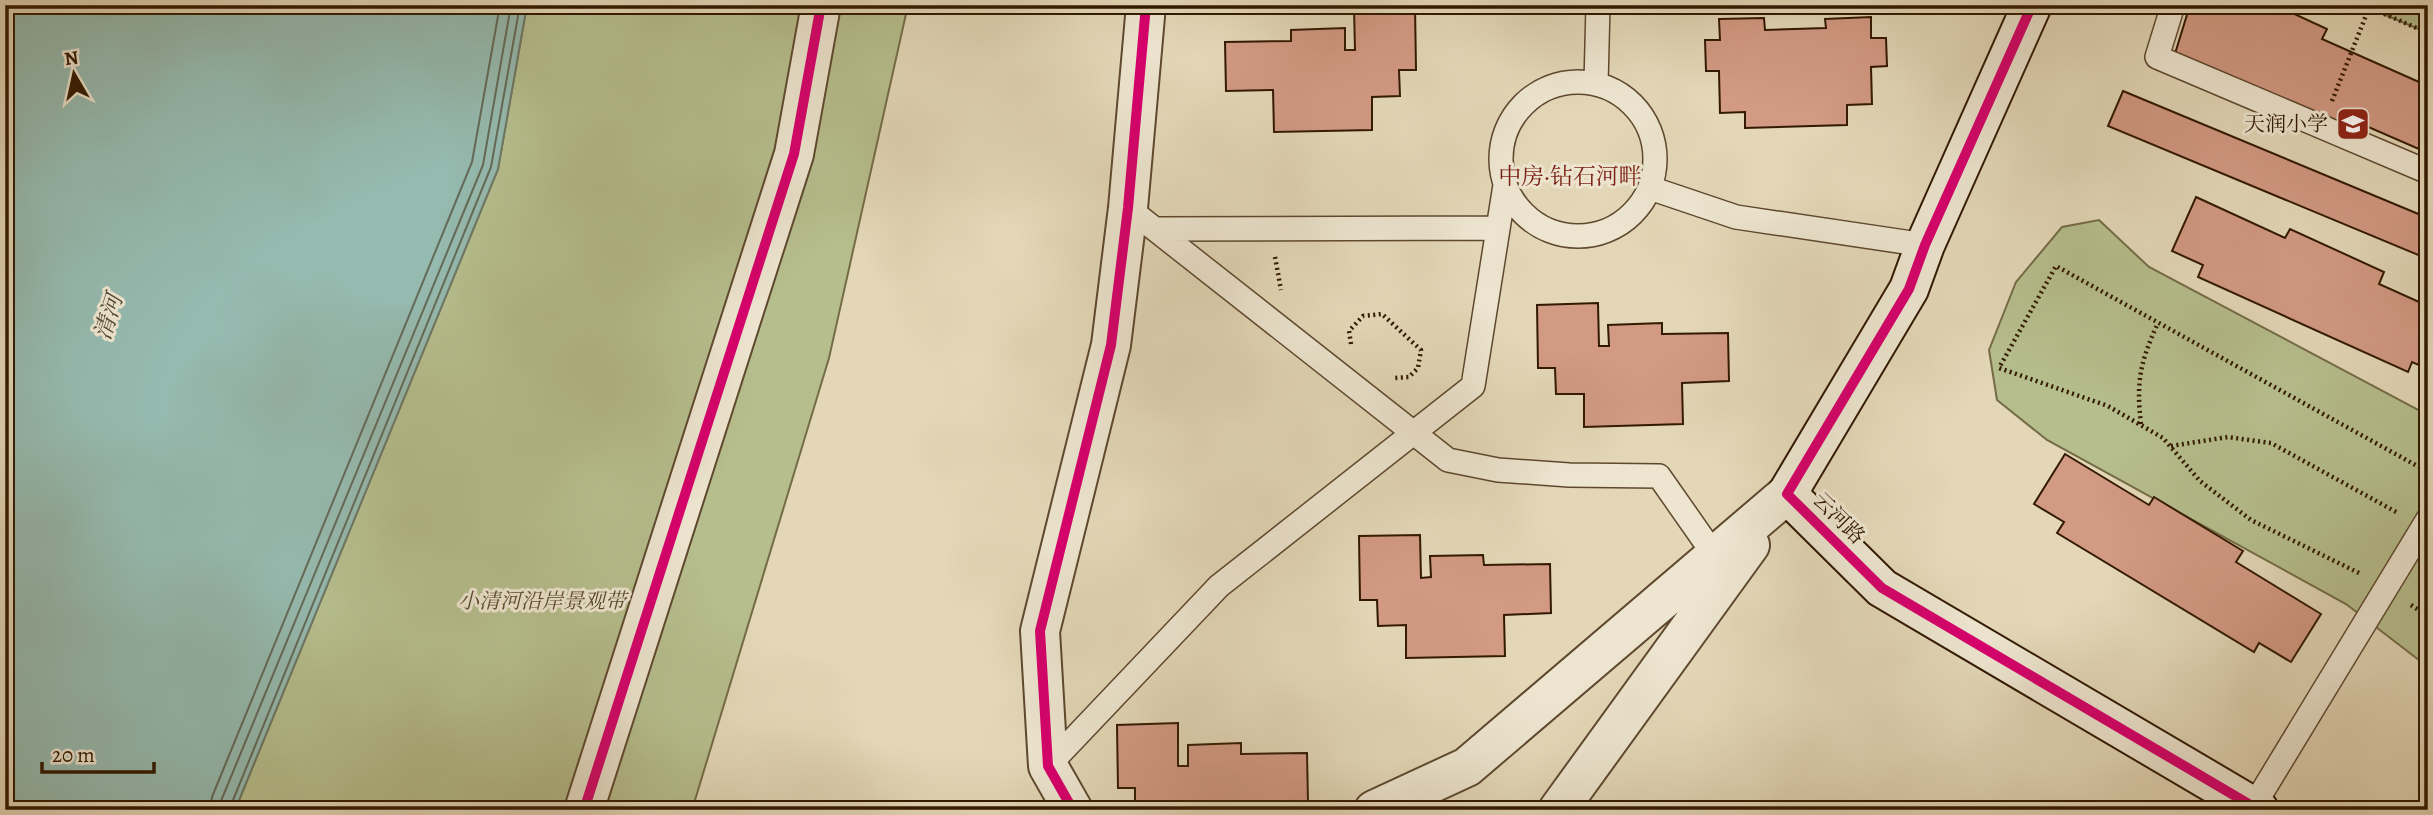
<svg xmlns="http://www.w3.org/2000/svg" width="2433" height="815" viewBox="0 0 2433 815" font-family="Alegreya,'Noto Serif SC',serif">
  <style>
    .green { fill: #b6be8d; stroke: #746c47; stroke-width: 2 }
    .water { fill: #95baaf; stroke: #6d7a69; stroke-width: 2 }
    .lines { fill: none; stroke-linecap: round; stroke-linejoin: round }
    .shore { stroke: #646a58; stroke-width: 2 }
    .building { fill: #d29983; stroke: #321901; stroke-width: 2 }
    .lane-casing { stroke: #5e482e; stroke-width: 26 }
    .street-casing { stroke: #5e482e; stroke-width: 42 }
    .secondary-casing { stroke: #321901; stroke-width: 42 }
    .path { stroke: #321901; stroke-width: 4.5; stroke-dasharray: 2 3.5; stroke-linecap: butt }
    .lane { stroke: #ede5d0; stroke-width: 23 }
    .street { stroke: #ede5d0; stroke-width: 38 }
    .secondary { stroke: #ede5d0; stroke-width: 38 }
    .cycleway-casing { stroke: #ede5d0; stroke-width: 15 }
    .cycleway { stroke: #d6006c; stroke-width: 10 }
    .labels { text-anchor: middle; stroke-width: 6; stroke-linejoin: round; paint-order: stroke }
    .poi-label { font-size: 21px; fill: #321901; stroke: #ede5d0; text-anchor: end }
    .street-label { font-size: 21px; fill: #321901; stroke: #ede5d0 }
    .park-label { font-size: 21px; font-style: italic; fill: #5a4b2b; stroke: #ede5d0 }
    .neighbourhood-label { font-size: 23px; fill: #7a1f14; stroke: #ede5d0 }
    .water-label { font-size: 23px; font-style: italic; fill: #504935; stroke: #ede5d0 }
  </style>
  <rect width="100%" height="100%" fill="#e3d7b7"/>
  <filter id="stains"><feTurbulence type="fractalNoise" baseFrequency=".00286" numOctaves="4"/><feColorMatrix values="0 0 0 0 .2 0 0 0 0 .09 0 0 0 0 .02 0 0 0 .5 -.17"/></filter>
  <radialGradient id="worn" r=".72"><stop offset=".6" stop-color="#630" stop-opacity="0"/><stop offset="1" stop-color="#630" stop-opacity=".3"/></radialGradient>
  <path class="green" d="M527,5H908L829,358L692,810H235L498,169Z
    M2364,5H2428V33L2369,8Z
    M2099,220L2149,267L2428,415V667L2346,604L2047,440L1997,400L1989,350L2016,282L2062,227Z"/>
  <path class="water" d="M5,5H527L498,169L235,810H5Z"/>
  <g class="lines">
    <path class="shore" d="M210,810L212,797L472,162L500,5
      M220,810L221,801L483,165L511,5
      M229,810L491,167L520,5"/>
  </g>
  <path class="building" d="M2190,5H2253L2274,13L2277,6L2327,29L2322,39L2428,86V153L2341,115L2338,123L2174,57Z
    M1415,6L1416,70H1399L1400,96L1372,97V130L1274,132L1273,90L1226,91L1225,42L1291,41V30L1345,28V50H1355L1354,7Z
    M1871,17V38H1886L1887,66L1871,67L1872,104L1847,105V125L1745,128V112L1720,113L1719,71H1706L1705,40H1720L1719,19L1764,18L1765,30L1826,28L1825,19Z
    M2123,91L2428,218V259L2108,126Z
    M2196,197L2285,238L2290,229L2384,272L2379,284L2428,306V369L2412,362L2408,372L2198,277L2203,265L2172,251Z
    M1598,303L1599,346H1609L1608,325L1662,323V334L1728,333L1729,381L1682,383L1683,424L1584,427V394H1556L1555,368H1538L1537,305Z
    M2065,454L2149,505L2154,497L2243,551L2236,562L2321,614L2291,662L2259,643L2254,652L2057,533L2064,522L2034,504Z
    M1420,535L1421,578L1431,577L1430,556L1483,555L1484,565L1550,564L1551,613L1504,615L1505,656L1406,658V625L1378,626L1377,600H1360L1359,536Z
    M1178,723V766H1188V745L1241,743V754L1307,753L1308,802L1261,803L1262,810H1135V788H1118L1117,725Z"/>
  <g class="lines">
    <defs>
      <path id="lane" d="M2173,5L2157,57L2428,172
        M1501 159a77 77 0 1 1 154 0a77 77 0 1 1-154 0Z
        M1596,84L1598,5
        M1650,188L1736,217L1925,245
        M1128,208L1448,460L1498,470L1569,475L1659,476L1715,556
        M1155,229L1497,228
        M1048,766L1219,586L1473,386L1505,185
        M2253,807L2428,519"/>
      <path id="street" d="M584,810L794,154L821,5
        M1073,810L1048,766L1040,631L1111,345L1128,208L1146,5
        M1374,810L1467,767L1787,494
        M1558,810L1750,545"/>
      <path id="secondary" d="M2032,5L1925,245L1909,289L1787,494L1882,588L2259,810"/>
    </defs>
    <use href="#lane" class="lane-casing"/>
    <use href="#street" class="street-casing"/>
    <use href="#secondary" class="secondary-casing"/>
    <path class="path" d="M2364,5L2428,33
      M2332,101L2369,8
      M1275,257L1281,290
      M1351,344L1349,331L1363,316L1382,314L1421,350L1418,368L1409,377L1394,378
      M2141,424C2136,382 2140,362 2158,323
      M2171,446L2228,437L2271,443L2398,513
      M2359,573L2251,520L2200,481L2163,438L2108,406L1999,368L2056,266L2428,472
      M2411,605L2428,616"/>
    <use href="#lane" class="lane"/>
    <use href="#street" class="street"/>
    <use href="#secondary" class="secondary"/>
    <defs>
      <path id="cycleway" d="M2032,5L1925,245L1909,289L1787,494L1882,588L2259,810
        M584,810L794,154L821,5
        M1073,810L1048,766L1040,631L1111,345L1128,208L1146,5"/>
    </defs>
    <use href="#cycleway" class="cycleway-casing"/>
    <use href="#cycleway" class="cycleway"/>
  </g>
  <defs>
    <symbol id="school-square" viewBox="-11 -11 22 22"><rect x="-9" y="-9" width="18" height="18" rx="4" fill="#8f2418" stroke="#ede5d0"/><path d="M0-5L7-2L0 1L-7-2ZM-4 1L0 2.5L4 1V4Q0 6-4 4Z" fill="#fff"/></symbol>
  </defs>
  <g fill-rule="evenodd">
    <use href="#school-square" x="2334" y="105" width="38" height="38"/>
  </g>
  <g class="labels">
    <g class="poi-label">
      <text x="2328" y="131">天润小学</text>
    </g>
    <g class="street-label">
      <text transform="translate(1839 518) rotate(45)" y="7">云河路</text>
    </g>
    <g class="park-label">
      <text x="542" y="608">小清河沿岸景观带</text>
    </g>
    <g class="neighbourhood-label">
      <text x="1570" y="184">中房·钻石河畔</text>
    </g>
    <g class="water-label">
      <text transform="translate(108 317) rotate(-73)" y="8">清河</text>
    </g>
  </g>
  <rect width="2433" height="815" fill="none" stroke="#e3d7b7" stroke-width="28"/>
  <rect x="7" y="7" width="2419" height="801" fill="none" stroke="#321901" stroke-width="3.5"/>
  <rect x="14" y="14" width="2405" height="787" fill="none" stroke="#321901" stroke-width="2"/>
  <g transform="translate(74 74) rotate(351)" stroke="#ede5d0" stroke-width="5" paint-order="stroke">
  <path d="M0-5L12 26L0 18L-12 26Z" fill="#321901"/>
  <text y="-10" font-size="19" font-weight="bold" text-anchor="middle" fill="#321901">N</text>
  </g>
  <path d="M42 762v10h112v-10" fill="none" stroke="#321901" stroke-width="3.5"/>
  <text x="52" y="762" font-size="21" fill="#321901" stroke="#ede5d0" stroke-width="5" paint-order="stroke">20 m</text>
  <rect width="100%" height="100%" filter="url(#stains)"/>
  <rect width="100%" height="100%" fill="url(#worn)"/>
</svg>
